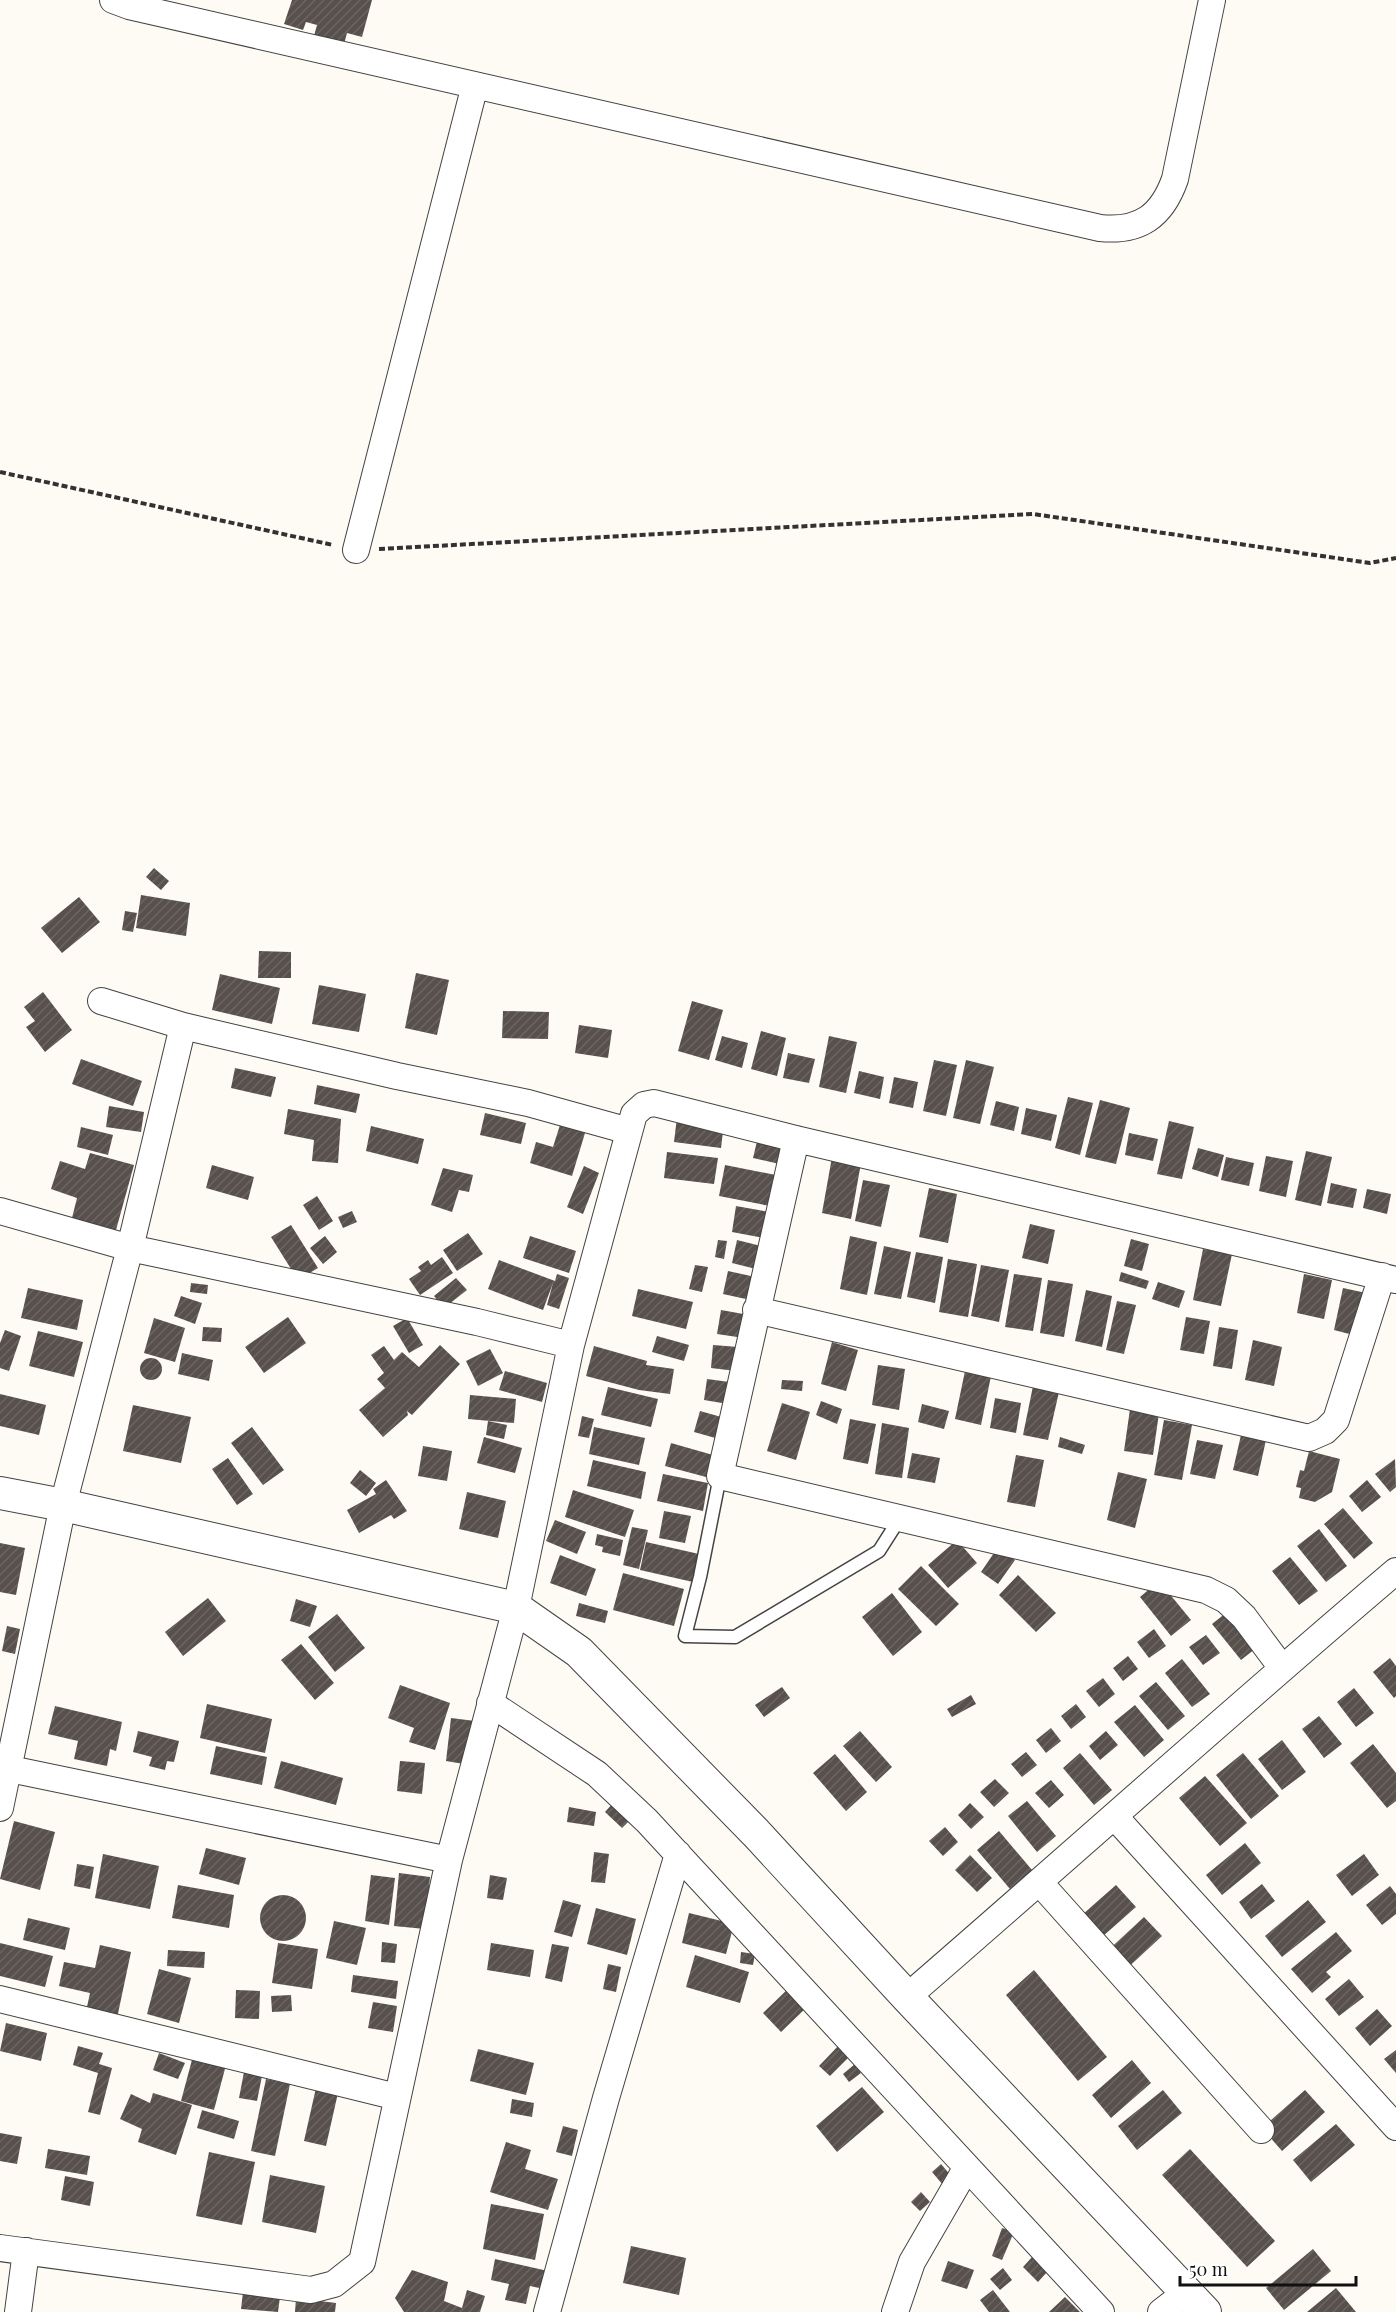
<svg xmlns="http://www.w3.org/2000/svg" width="1396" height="2312" viewBox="0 0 1396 2312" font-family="'Playfair Display',serif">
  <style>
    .building { fill: url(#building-hatch) }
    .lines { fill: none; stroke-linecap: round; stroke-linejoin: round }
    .service-casing { stroke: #434343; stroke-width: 15 }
    .minor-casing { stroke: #434343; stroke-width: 28 }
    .tertiary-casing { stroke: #434343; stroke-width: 34 }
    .path { stroke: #323232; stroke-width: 4; stroke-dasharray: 6 3; stroke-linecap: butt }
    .service { stroke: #fff; stroke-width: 12 }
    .minor { stroke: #fff; stroke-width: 26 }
    .tertiary { stroke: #fff; stroke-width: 32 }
  </style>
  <defs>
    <pattern id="building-hatch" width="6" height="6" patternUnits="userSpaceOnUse" patternTransform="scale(1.5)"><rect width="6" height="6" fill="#58504d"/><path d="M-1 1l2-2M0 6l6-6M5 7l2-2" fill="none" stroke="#6b6562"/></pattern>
  </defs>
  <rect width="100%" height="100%" fill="#fefbf4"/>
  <path class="building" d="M292,0H372L362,37L347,33L344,44L314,36L317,25L306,22L303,30L284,24Z
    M154,868L169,881L161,890L146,877Z
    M141,895L190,903L186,936L136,928Z
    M79,897L100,922L62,953L41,928Z
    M125,911L137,913L133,932L122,930Z
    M259,951L291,952V978H258Z
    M416,973L449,980L437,1035L405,1028Z
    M220,974L280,988L272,1024L212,1010Z
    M319,985L366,994L359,1032L312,1024Z
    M43,992L72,1030L45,1052L26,1027L35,1021L24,1007Z
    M692,1001L723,1010L709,1060L678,1051Z
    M503,1011L549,1012L548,1039L502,1038Z
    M579,1025L612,1030L608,1058L575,1053Z
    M761,1031L786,1038L777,1076L751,1069Z
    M722,1036L748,1043L742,1068L715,1060Z
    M829,1036L857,1042L846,1093L819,1087Z
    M788,1053L815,1059L809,1083L783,1078Z
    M81,1059L142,1081L133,1106L72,1084Z
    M934,1060L957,1065L946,1116L923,1111Z
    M966,1060L994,1067L980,1124L953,1118Z
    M235,1068L276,1077L271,1097L231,1088Z
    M859,1071L884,1077L880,1099L854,1093Z
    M894,1077L918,1082L913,1108L889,1103Z
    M317,1085L360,1094L356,1113L314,1104Z
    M1068,1097L1093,1103L1080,1155L1055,1148Z
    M1100,1100L1130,1108L1116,1164L1085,1157Z
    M996,1101L1019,1107L1014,1131L990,1125Z
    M109,1106L144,1112L141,1132L106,1127Z
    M1026,1108L1057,1115L1051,1141L1021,1134Z
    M288,1109L341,1119L338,1163L312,1161L314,1140L284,1134Z
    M485,1113L526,1123L521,1144L480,1135Z
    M677,1117L724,1123L721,1148L674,1142Z
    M1169,1121L1194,1127L1182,1179L1157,1174Z
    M560,1125L585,1133L572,1176L530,1163L536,1142L553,1147Z
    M371,1126L424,1139L418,1164L366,1151Z
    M81,1127L113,1135L108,1155L77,1147Z
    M1129,1133L1158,1139L1153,1161L1125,1155Z
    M758,1137L789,1144L784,1165L753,1158Z
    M1198,1148L1224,1155L1218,1177L1192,1169Z
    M1306,1151L1332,1157L1321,1206L1295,1200Z
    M667,1152L718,1158L714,1184L664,1178Z
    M90,1153L134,1165L116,1230L72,1218L77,1198L51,1189L60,1161L85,1169Z
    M1266,1156L1293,1161L1286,1197L1259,1191Z
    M832,1157L861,1163L851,1219L822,1213Z
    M1226,1157L1254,1163L1249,1186L1221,1180Z
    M212,1165L254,1177L248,1200L206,1188Z
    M725,1165L781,1176L775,1207L719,1196Z
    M584,1166L599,1173L583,1214L567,1207Z
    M443,1168L473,1175L469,1192L459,1190L452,1212L431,1205Z
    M863,1180L890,1185L881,1227L855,1221Z
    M1331,1183L1357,1189L1353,1208L1327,1203Z
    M929,1188L957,1194L948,1243L919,1237Z
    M1367,1189L1391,1194L1387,1214L1363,1208Z
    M317,1196L333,1221L319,1230L303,1205Z
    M736,1206L769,1212L764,1238L732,1232Z
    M352,1211L357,1222L343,1228L338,1217Z
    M1030,1224L1055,1230L1048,1264L1022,1258Z
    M291,1225L318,1268L298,1280L271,1237Z
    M468,1233L483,1254L457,1271L443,1250Z
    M325,1236L337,1252L323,1264L310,1248Z
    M530,1236L576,1251L569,1273L523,1258Z
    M850,1236L877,1242L867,1295L840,1289Z
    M1131,1239L1149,1244L1142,1271L1124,1266Z
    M718,1240L727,1241L724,1259L715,1257Z
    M737,1240L765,1247L760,1270L732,1263Z
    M884,1246L911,1252L901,1299L874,1294Z
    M1203,1249L1232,1254L1221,1306L1193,1300Z
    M916,1252L943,1257L935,1303L907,1297Z
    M442,1257L453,1273L420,1295L409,1279L421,1271L418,1267L428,1260L431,1265Z
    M948,1259L977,1264L968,1317L939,1312Z
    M499,1260L555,1281L557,1274L569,1278L559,1309L547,1305L553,1283L543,1310L488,1289Z
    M695,1265L708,1267L702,1292L689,1289Z
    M981,1265L1009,1270L999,1322L971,1316Z
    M728,1271L760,1278L755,1301L723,1294Z
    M1121,1272L1149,1281L1146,1289L1119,1281Z
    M1014,1274L1042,1278L1033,1331L1005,1327Z
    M1304,1274L1332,1280L1324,1319L1297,1313Z
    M456,1278L467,1290L444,1308L434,1296Z
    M1048,1280L1073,1284L1064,1337L1040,1333Z
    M1158,1282L1185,1291L1179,1308L1152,1299Z
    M191,1283L208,1285L207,1294L190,1292Z
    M28,1288L83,1300L77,1330L21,1318Z
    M1343,1288L1366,1293L1357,1336L1334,1330Z
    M638,1289L693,1302L686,1329L632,1316Z
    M1086,1290L1112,1296L1102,1347L1075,1341Z
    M181,1296L202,1303L195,1324L174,1316Z
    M1117,1301L1136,1305L1124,1354L1106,1350Z
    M721,1310L749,1315L744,1338L717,1334Z
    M288,1317L306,1343L264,1373L245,1347Z
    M1186,1317L1210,1321L1204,1354L1180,1350Z
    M154,1318L185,1328L175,1362L144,1353Z
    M407,1318L423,1345L409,1353L393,1326Z
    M203,1327L222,1328L221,1342L202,1341Z
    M1219,1327L1238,1330L1232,1369L1213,1366Z
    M5,1330L21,1336L9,1371L0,1368V1343Z
    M38,1331L83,1342L74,1377L29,1366Z
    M657,1336L689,1345L684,1361L652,1352Z
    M1253,1340L1282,1347L1274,1386L1245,1380Z
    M832,1342L858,1350L846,1391L821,1384Z
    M440,1345L460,1364L412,1415L407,1411L408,1415L383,1437L359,1410L385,1388L377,1379L384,1373L371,1355L384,1346L394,1360L402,1352L419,1367Z
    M713,1345L738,1347L736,1371L711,1368Z
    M594,1346L647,1361L646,1365L674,1369L670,1394L639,1390L586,1376Z
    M490,1349L503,1373L478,1386L466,1361Z
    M182,1353L213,1360L209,1381L178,1374Z
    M140 1369a11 11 0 1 1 22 0a11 11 0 1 1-22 0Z
    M878,1365L905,1369L899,1410L872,1405Z
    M505,1371L547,1383L542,1402L499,1390Z
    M965,1371L991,1376L981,1425L955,1419Z
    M707,1379L737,1383L734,1405L704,1400Z
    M782,1380L803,1381L802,1391L781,1389Z
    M1033,1386L1059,1392L1048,1440L1023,1435Z
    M608,1387L658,1399L651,1427L601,1415Z
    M0,1394L46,1405L39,1435L0,1426Z
    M470,1395L516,1399L514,1423L468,1419Z
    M995,1398L1021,1403L1016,1433L990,1428Z
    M821,1401L842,1409L837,1424L816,1415Z
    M782,1403L810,1412L796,1460L767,1451Z
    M922,1404L949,1411L944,1429L918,1422Z
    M133,1405L191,1417L181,1463L123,1451Z
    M1130,1409L1159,1413L1153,1455L1124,1451Z
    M700,1411L732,1420L726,1441L694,1432Z
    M582,1416L594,1419L589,1438L578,1436Z
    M850,1419L876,1424L868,1464L843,1459Z
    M1164,1420L1192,1425L1182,1480L1154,1475Z
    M488,1421L507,1425L504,1439L486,1435Z
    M882,1423L909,1428L902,1478L875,1474Z
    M252,1427L284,1470L263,1485L231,1443Z
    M594,1427L645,1438L639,1465L589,1454Z
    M1241,1435L1266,1440L1258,1476L1233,1470Z
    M484,1437L522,1448L515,1473L477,1463Z
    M1060,1437L1085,1445L1082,1454L1058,1447Z
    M1197,1440L1223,1445L1215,1479L1190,1474Z
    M671,1443L713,1455L706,1477L665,1466Z
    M423,1446L452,1451L447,1481L418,1476Z
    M1309,1451L1340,1459L1332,1492L1315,1502L1299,1498L1301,1488L1296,1487L1300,1470L1304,1471Z
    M912,1453L940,1458L935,1483L907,1478Z
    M1016,1455L1044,1460L1035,1507L1007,1502Z
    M228,1458L253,1494L237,1505L212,1469Z
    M1395,1459L1396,1487L1390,1492L1375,1474Z
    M593,1460L646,1472L641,1499L587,1486Z
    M360,1470L376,1483L366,1496L350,1483Z
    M1118,1472L1147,1479L1135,1528L1107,1520Z
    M663,1474L708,1483L703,1511L657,1501Z
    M386,1480L407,1511L394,1519L391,1515L359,1533L347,1510L376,1494L373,1489Z
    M1367,1480L1381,1497L1362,1512L1349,1496Z
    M573,1490L634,1510L625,1537L565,1517Z
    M467,1492L506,1501L498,1538L459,1529Z
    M1343,1508L1373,1543L1354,1559L1324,1524Z
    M664,1511L691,1516L685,1543L659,1538Z
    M555,1520L586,1532L577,1554L546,1541Z
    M632,1527L648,1530L639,1569L623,1565Z
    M1319,1529L1347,1566L1326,1582L1297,1546Z
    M597,1534L623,1540L620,1556L602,1552L603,1547L595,1545Z
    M957,1540L977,1563L948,1588L928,1565Z
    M646,1542L699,1554L693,1582L640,1570Z
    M0,1543L25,1548L16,1595L0,1592Z
    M998,1547L1015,1560L998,1584L981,1572Z
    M560,1555L596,1569L586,1596L550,1583Z
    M1290,1557L1318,1591L1299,1605L1272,1571Z
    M921,1566L959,1604L936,1626L898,1589Z
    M623,1573L684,1589L674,1626L613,1610Z
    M1018,1575L1056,1613L1036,1632L999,1595Z
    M1159,1581L1191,1620L1171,1636L1140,1597Z
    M892,1593L922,1632L893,1656L862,1617Z
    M208,1598L226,1621L183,1656L165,1632Z
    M296,1599L317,1606L310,1627L290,1621Z
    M579,1603L608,1611L605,1623L576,1616Z
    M1231,1609L1260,1645L1241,1660L1212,1624Z
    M337,1614L365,1648L335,1672L308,1637Z
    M7,1626L20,1629L15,1654L2,1651Z
    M1154,1629L1166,1646L1149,1658L1137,1642Z
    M1206,1635L1220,1653L1203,1665L1189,1647Z
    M301,1644L334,1683L315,1700L281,1660Z
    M1128,1656L1138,1669L1123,1681L1113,1668Z
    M1390,1658L1396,1666V1696L1394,1698L1373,1672Z
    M1182,1659L1210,1694L1192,1707L1165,1673Z
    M1103,1678L1115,1694L1099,1707L1086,1691Z
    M1156,1682L1185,1716L1168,1730L1139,1696Z
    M400,1685L450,1703L435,1750L409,1742L414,1728L388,1718Z
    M782,1687L790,1698L764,1717L755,1705Z
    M1354,1688L1374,1713L1356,1727L1337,1702Z
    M971,1695L976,1704L952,1717L947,1709Z
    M207,1704L272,1719L265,1753L200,1738Z
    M1076,1704L1086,1717L1071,1729L1061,1716Z
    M1135,1705L1164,1740L1144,1757L1114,1722Z
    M55,1706L122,1722L116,1751L110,1749L107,1766L74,1759L78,1741L48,1734Z
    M1319,1716L1342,1744L1324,1758L1302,1729Z
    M451,1718L475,1721L470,1765L446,1761Z
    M1051,1728L1061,1741L1046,1753L1036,1740Z
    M138,1731L179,1741L174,1762L167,1761L165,1770L149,1766L152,1757L133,1752Z
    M860,1731L892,1767L876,1782L843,1746Z
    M1106,1731L1118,1745L1100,1760L1089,1746Z
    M1282,1740L1306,1772L1282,1790L1258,1759Z
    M1373,1744L1396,1773V1801L1387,1808L1350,1763Z
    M216,1746L267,1757L262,1785L210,1774Z
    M1026,1752L1037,1765L1022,1777L1011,1764Z
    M1080,1753L1112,1790L1094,1805L1063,1768Z
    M1243,1753L1279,1796L1251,1819L1216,1775Z
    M835,1754L867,1792L846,1811L813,1773Z
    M281,1761L343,1778L336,1805L274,1788Z
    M400,1761L425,1763L422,1794L397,1791Z
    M1205,1776L1247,1823L1220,1846L1179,1798Z
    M995,1779L1009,1793L994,1807L980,1792Z
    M1051,1780L1064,1795L1049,1808L1035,1793Z
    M1027,1801L1056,1836L1037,1852L1008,1816Z
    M614,1802L632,1818L622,1828L605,1812Z
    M970,1803L984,1817L971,1829L958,1815Z
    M569,1807L596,1812L594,1826L567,1822Z
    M14,1821L55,1832L40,1890L0,1879Z
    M945,1827L958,1842L943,1856L929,1841Z
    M999,1831L1032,1870L1010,1889L977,1850Z
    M1245,1843L1261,1863L1222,1895L1206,1875Z
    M206,1848L246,1858L239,1885L199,1874Z
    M594,1852L609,1854L605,1883L591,1882Z
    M103,1854L159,1866L150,1909L95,1898Z
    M1364,1854L1379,1875L1352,1896L1336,1875Z
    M970,1855L992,1878L977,1892L955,1870Z
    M77,1864L94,1867L90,1889L74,1886Z
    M399,1873L430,1877L425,1929L394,1926Z
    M371,1875L395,1878L389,1925L365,1921Z
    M490,1875L507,1878L503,1900L487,1898Z
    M1262,1884L1275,1901L1251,1919L1239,1902Z
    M178,1885L234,1895L229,1928L172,1918Z
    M1116,1885L1136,1907L1094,1944L1074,1922Z
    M1390,1886L1396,1894V1914L1382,1925L1366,1905Z
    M260 1918a23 23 0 1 1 46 0a23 23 0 1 1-46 0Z
    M563,1900L581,1905L572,1937L554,1932Z
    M1308,1900L1326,1922L1282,1957L1265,1936Z
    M596,1908L636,1919L627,1955L587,1944Z
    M689,1913L734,1924L726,1954L682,1943Z
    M1144,1917L1162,1936L1121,1974L1103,1955Z
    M28,1918L70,1928L65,1950L23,1940Z
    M334,1921L366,1928L357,1965L326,1958Z
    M1336,1932L1352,1951L1326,1972L1331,1977L1312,1993L1291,1969Z
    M382,1942L397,1944L395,1963L381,1962Z
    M0,1943L53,1956L45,1987L0,1976Z
    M278,1943L318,1949L312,1989L272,1983Z
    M491,1943L534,1950L530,1977L487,1970Z
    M552,1944L569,1947L562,1982L545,1978Z
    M100,1945L131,1952L116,2023L85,2016L90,1993L59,1986L64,1962L95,1968Z
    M168,1950L205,1952L204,1968L167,1966Z
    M741,1952L755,1954L753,1965L740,1963Z
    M695,1955L749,1972L740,2003L686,1987Z
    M608,1964L621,1967L616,1992L603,1989Z
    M159,1969L191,1978L179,2023L147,2014Z
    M1034,1970L1107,2057L1078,2081L1006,1995Z
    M353,1975L398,1981L396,1999L351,1992Z
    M1349,1979L1364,1997L1339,2016L1325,1999Z
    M791,1986L809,2005L781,2032L763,2013Z
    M236,1990L260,1991L259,2019L235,2018Z
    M291,1995L292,2011L272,2012L271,1996Z
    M373,2002L397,2006L393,2032L368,2028Z
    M1377,2009L1392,2026L1370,2046L1355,2028Z
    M6,2023L47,2033L41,2061L0,2051Z
    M841,2043L852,2054L830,2076L819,2066Z
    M78,2046L103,2053L99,2064L112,2068L100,2115L88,2112L98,2073L73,2065Z
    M478,2049L534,2063L526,2095L470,2081Z
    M1396,2050V2073L1384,2059Z
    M159,2053L185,2063L178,2079L153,2070Z
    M193,2056L226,2065L214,2110L181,2101Z
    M1132,2060L1151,2083L1111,2118L1092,2095Z
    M855,2064L861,2073L849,2082L843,2074Z
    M244,2072L262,2076L257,2101L239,2098Z
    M266,2079L290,2084L275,2156L251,2151Z
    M318,2079L340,2084L326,2146L304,2141Z
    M862,2087L884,2112L837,2152L816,2126Z
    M1163,2090L1182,2113L1137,2150L1118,2126Z
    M1305,2090L1325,2112L1282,2151L1262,2128Z
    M153,2093L192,2105L176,2155L138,2142L142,2129L120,2119L131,2094L150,2103Z
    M512,2099L534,2103L532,2117L510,2113Z
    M202,2110L239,2121L234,2139L197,2128Z
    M1336,2124L1355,2145L1311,2182L1293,2160Z
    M563,2126L578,2130L572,2156L556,2152Z
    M0,2133L22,2137L17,2164L0,2161Z
    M506,2142L531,2150L525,2169L558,2179L548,2210L490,2192Z
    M48,2149L90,2156L87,2175L45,2168Z
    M1190,2149L1275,2241L1247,2267L1162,2175Z
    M209,2152L255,2162L242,2225L196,2216Z
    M941,2164L952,2177L943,2185L932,2172Z
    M270,2175L325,2186L316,2233L262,2222Z
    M65,2176L94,2182L90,2206L61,2200Z
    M921,2192L930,2202L920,2211L911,2202Z
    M491,2204L544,2214L535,2260L483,2249Z
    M1002,2228L1014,2232L1002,2260L992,2256Z
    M631,2246L686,2258L679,2295L623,2283Z
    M1313,2249L1331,2271L1284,2310L1266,2288Z
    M1033,2256L1048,2271L1038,2282L1023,2267Z
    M495,2259L548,2271L544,2289L530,2286L526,2304L505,2300L509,2284L491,2280Z
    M948,2261L974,2270L967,2289L941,2281Z
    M1003,2268L1012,2280L1000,2290L990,2279Z
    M412,2270L448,2282L444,2301L462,2308L467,2290L485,2296L480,2312H404L395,2298Z
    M1336,2288L1356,2312H1307Z
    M993,2290L1010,2312H989L980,2300Z
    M243,2292L280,2297L278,2312L241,2309Z
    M1065,2297L1080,2312H1049Z
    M296,2298L336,2303L335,2312H295Z"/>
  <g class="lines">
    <defs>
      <path id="service" d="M720,1476L700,1577L685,1636L735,1637L879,1551L900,1518"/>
      <path id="minor" d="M113,0L129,6L1100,228C1140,232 1162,216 1175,179L1212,0
        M356,550L475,85
        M101,1001L183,1026L397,1076L528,1103L629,1131
        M796,1139L720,1476L1206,1590L1226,1600L1244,1617L1282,1668
        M0,1211L130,1248L477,1322L571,1345
        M756,1310L1309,1438L1325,1431L1336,1420L1382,1276
        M490,1703L597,1774L647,1821L1101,2312
        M10,1769L449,1860
        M0,1808L63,1505L130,1248L183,1026
        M1115,1817L1396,2127
        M1040,1883L1261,2130
        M907,1997C1070,1856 1231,1711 1396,1571
        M0,1999L397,2097
        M0,2248L311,2290L334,2284L362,2262L449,1860L516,1608L571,1345L634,1114L644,1105L654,1103L796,1139L1396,1280
        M18,2312L26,2251
        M547,2312L606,2098L678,1854
        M895,2312L912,2262L967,2167
        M1161,2312L1187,2292"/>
      <path id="tertiary" d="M0,1493L63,1505L516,1608L579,1652L756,1833L907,1997L1205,2312"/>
    </defs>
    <use href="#service" class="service-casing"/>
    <use href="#minor" class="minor-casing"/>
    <use href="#tertiary" class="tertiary-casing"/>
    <path class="path" d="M0,472L333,545
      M379,549L1033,514L1370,563L1396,558"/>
    <use href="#service" class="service"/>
    <use href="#minor" class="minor"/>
    <use href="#tertiary" class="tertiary"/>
  </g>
  <path d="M1180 2276v9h176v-9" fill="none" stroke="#101010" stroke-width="3"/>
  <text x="1189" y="2276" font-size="18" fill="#101010" stroke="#ffffff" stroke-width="4.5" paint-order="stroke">50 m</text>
</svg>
